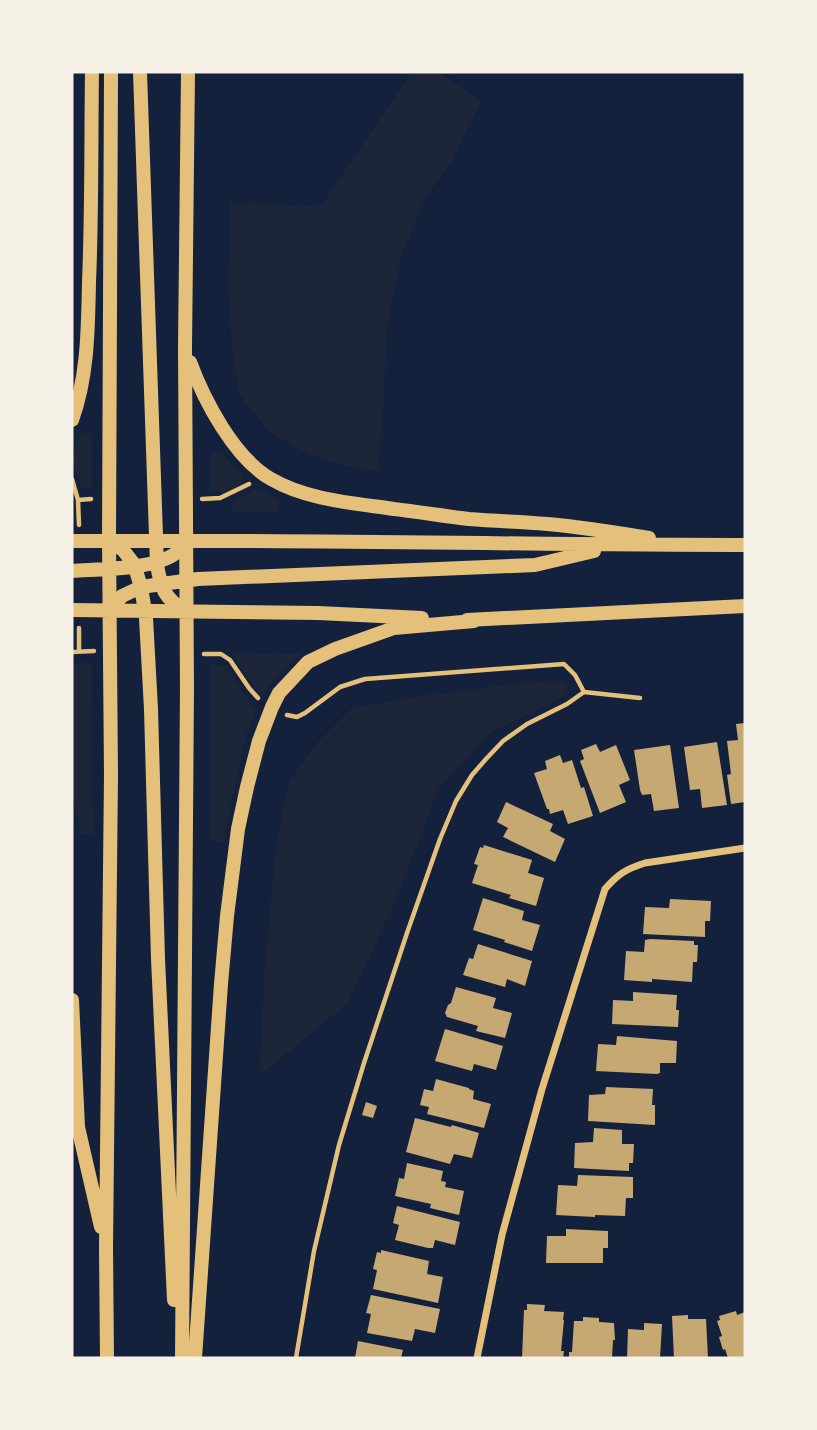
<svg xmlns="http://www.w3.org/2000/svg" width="817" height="1430" viewBox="0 0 817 1430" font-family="Georgia,serif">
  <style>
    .green { fill: #1d2539 }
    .building { fill: #c6a872 }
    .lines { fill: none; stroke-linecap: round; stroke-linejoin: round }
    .path { stroke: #e5c07b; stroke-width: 4.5 }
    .minor { stroke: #e5c07b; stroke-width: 7 }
    .secondary { stroke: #e5c07b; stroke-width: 14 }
  </style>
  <rect width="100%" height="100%" fill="#14213d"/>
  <path class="green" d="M412,72H438L481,101L451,162L425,199L402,254L387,326L383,417L378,471L343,465L311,455L270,433L240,395L233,358L228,287L230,203L321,206Z
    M82,432L92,434V489H82L72,460V454Z
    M220,451L232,465L243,475L242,484L224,494L211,489V453Z
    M258,488L280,500L277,512L234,513L230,504Z
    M303,653C286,665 275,677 264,694L258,693L235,658V654Z
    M72,663H92L93,834H82L72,798Z
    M211,665H225L256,712L246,735L223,842L211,840Z
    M535,681L567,682L564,696L490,733L439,788L395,902L347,1004L259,1076L265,963L276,846L289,781L317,743L352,708L420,696Z"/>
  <path class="building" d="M745,723V802L731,804L727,775L731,774L727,741L738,740L736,724Z
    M717,742L727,805L702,808L700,789L690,790L684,747Z
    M596,744L600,752L616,745L630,780L619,785L626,802L600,813L580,761L584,759L581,750Z
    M670,745L679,808L654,811L651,794L642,795L640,790L634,750Z
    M560,755L563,763L572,760L581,788L584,787L593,816L568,824L563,810L550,814L549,809H547L534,773L547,769L545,761Z
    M506,802L553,824L550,831L565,839L555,862L503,837L508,828L497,822Z
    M484,845L532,860L528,873L544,878L536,906L509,898L511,895L472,883L478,865L474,864L480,847L483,848Z
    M483,898L524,911L522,920L540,925L532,951L504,942L505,940L473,930Z
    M670,899L711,901L710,921H705V937L643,934L645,907L669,908Z
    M650,939L694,941V945H698L697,962H693L692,982L652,979V982L624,980L626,951L644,952L645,940Z
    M478,944L532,961L525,986L507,979L505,987L463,975L469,958L473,959Z
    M456,987L496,998L493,1008L512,1013L505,1038L476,1031L478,1026L447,1017L445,1013L448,1005L451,1003Z
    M633,992L677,995L676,1010H679L678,1027L612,1024L613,1000L633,1001Z
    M445,1029L503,1046L496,1070L474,1064L472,1071L435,1061Z
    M617,1036L677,1041L676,1063H660V1073L657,1074L596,1071L598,1044L616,1045Z
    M436,1079L469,1088V1089L474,1091L473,1099L491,1104L484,1128L427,1114L429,1107L420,1105L424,1089L433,1091Z
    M606,1087L653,1089L652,1105H655V1125L588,1121L589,1095L605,1094Z
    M366,1102L377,1106L373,1118L362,1115Z
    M415,1118L451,1127L452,1125L479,1133L472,1158L454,1154L450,1164L406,1152Z
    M594,1128L622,1130V1144H634L633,1163H629V1171L574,1168L575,1143L593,1142Z
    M407,1163L443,1171L441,1181L446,1182L445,1187L464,1191L459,1215L430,1208L431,1204L395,1196L399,1178L404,1179Z
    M578,1175L633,1177V1198H626L625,1216L595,1215V1217L556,1215L558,1185L577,1186Z
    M397,1206L460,1222L455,1245L435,1240L433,1248H428L395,1240L399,1225L393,1223Z
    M566,1229L608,1231V1248H603V1263H546L547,1236H566Z
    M381,1250L429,1261L427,1274L443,1277L438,1303L373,1289L377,1270L373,1269L377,1252L381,1253Z
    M371,1295L440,1309L435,1333L415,1329L412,1341L367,1333L371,1314L366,1313Z
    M527,1304L545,1305L544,1311L564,1312L563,1320H564L561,1351H564L563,1358H522L524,1310H527Z
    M736,1311L737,1315L745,1312V1358H728L725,1349L723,1350L719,1337L722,1336L717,1321L720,1320L719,1316Z
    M688,1315V1319H706L708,1358H674L672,1316Z
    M583,1317L599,1318V1322L614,1323L615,1340H613L612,1358H569V1352H572L574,1321H583Z
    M644,1323L662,1324L660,1358H627L628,1329L644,1330Z
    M358,1341L403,1350L401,1358H355Z"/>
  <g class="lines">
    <path class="path" d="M72,479L78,500L79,525
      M202,499L220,498L249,484
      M78,500L91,499
      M79,628V651
      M72,652L94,651
      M204,654H221L230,660L249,688L258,698
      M287,715L297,717L305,713L340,687L365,679L564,664L575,675L584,692
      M296,1358L314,1251L339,1145L364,1063L407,933L440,839L456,801L472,775L486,759L503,741L527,724L567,704L584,692L640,698"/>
    <path class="minor" d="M477,1358L502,1235L542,1089L605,889C618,874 626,869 645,863L745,848"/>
    <path class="secondary" d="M140,72L157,565C161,588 164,598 185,611
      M190,362C204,400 234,458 271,479C307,500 353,503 394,509C419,512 444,516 469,519C504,522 540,522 575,527C600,530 625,534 649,538
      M72,420C88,376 88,328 89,282C92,212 91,142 92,72
      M109,540L123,550L134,564L141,587L146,618L151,709L158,959L174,1300
      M72,541C296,539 521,545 745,545
      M72,571C99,569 154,570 176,553C180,550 183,544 186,540
      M72,610L318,613L422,618
      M110,611L122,596L141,587L198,579L535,565L594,551
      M467,620L745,606
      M72,1000L78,1127L101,1227
      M107,1358L106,1248L111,775L109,540L111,72
      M182,1358L187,688L185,347L188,72
      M195,1358L221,984L227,916L238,829L247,787L259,741L272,707L279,693L308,662L335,649L394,628L474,621"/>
  </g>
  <rect width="817" height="1430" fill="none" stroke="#f6f1e7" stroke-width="147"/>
</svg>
